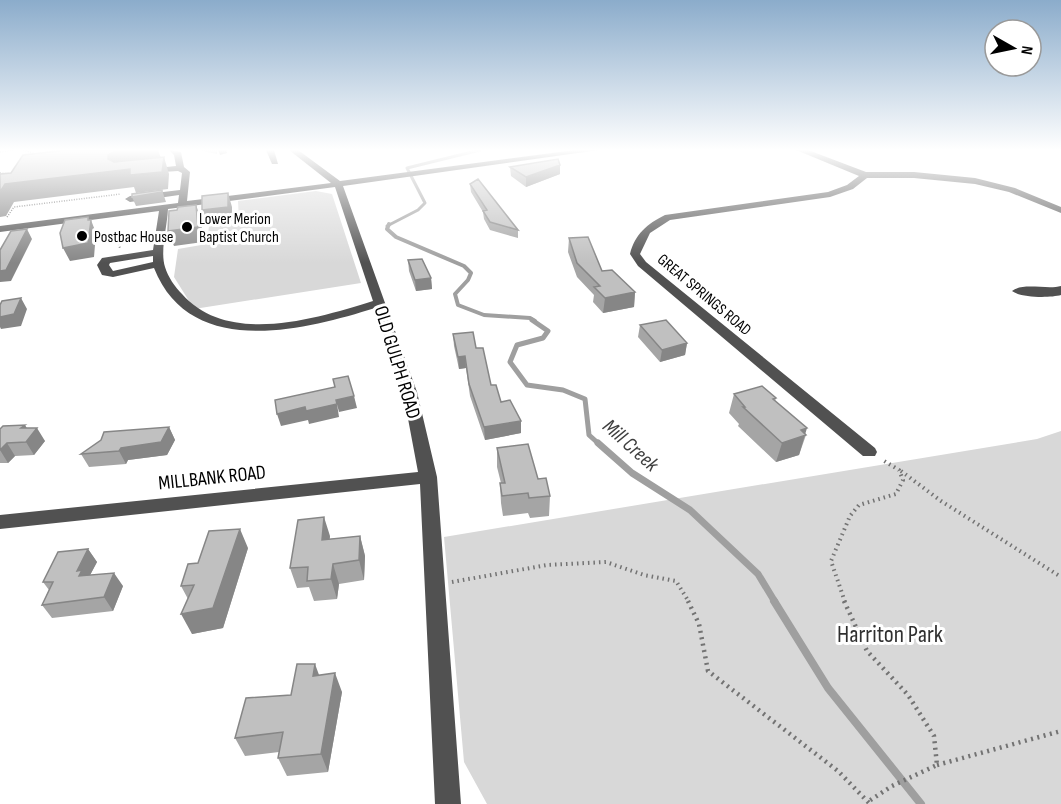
<svg xmlns="http://www.w3.org/2000/svg" width="1061" height="804" viewBox="0 0 1061 804" font-family="'Sofia Sans Condensed',sans-serif">
  <style>
    .green { fill: #d8d8d8 }
    .lines { fill: none; stroke-linecap: round; stroke-linejoin: round }
    .stream-far4 { stroke: #9f9f9f; stroke-width: 3 }
    .stream-far3 { stroke: #9f9f9f; stroke-width: 4 }
    .stream-far2 { stroke: #9f9f9f; stroke-width: 5 }
    .stream-far1 { stroke: #9f9f9f; stroke-width: 7 }
    .stream { stroke: #9f9f9f; stroke-width: 8 }
    .path-far3 { stroke: #737373; stroke-width: 1.5; stroke-dasharray: 1 1.5; stroke-linecap: butt }
    .path-far2 { stroke: #737373; stroke-width: 2; stroke-dasharray: 1 2; stroke-linecap: butt }
    .path-far1 { stroke: #737373; stroke-width: 4; stroke-dasharray: 1.5 4; stroke-linecap: butt }
    .path { stroke: #737373; stroke-width: 4.5; stroke-dasharray: 2 4.5; stroke-linecap: butt }
    .minor { fill: #515151; fill-rule: evenodd }
    .wall { fill: #a5a5a5 }
    .shaded-wall { fill: #868686 }
    .building { fill: #c0c0c0; stroke: #868686; stroke-width: 1.5 }
    .poi-dot { fill: #000; stroke: #fff; stroke-width: 2 }
    .labels { text-anchor: middle; stroke-width: 6; stroke-linejoin: round; paint-order: stroke }
    .far-poi-label { font-size: 16px; fill: #000; stroke: #fff; text-anchor: start }
    .far-street-label { font-size: 16px; fill: #000; stroke: #fff }
    .street-label { font-size: 20px; fill: #000; stroke: #fff }
    .water-label { font-size: 21px; font-style: italic; fill: #404040; stroke: #fff }
    .near-park-label { font-size: 24px; fill: #2f2f2f; stroke: #fff }
  </style>
  <rect width="100%" height="100%" fill="#fff"/>
  <path class="green" d="M316,191L332,194L361,283L194,309L174,277L178,249L207,244L209,226L239,222L238,201Z
    M1061,431V804H487L464,762L444,537L1037,439Z"/>
  <g class="lines">
    <path class="stream-far4" d="M387,226L418,210L425,203L407,168L480,150"/>
    <path class="stream-far3" d="M389,224L387,229L396,237L464,266L471,273L468,280L455,294L458,305L484,315L530,318L535,321"/>
    <path class="stream-far2" d="M532,320L548,331L543,338L517,345L510,362L527,385L563,390L585,399L589,435L599,444"/>
    <path class="stream-far1" d="M598,443L632,473L690,510L758,574L775,602"/>
    <path class="stream" d="M774,601L828,688L921,804"/>
    <path class="path-far3" d="M23,150L39,155
      M0,152L13,150
      M37,154L59,150
      M0,173L9,174
      M7,217L14,207L121,194"/>
    <path class="path-far2" d="M105,241L118,242L120,248"/>
    <path class="path-far1" d="M901,471L941,501L1061,577
      M452,582L547,565L606,562L644,575L676,581L689,602
      M845,602L831,561L850,516L859,505L896,494L903,480L899,470L881,459"/>
    <path class="path" d="M688,601L699,624L708,671L838,771L870,804
      M844,601L867,651L908,695L934,736L937,765L892,786L869,801
      M937,765L1061,731"/>
    <path class="minor" d="M169,150L181,152L184,167L190,172L187,201L331,183L289,150H298L340,181L575,150H599L343,186L417,392L437,477L461,804H435L420,484L0,529V515L418,472L403,392L375,308C302,331 190,359 154,268L113,277L102,275L97,265L102,258L153,250L159,211L0,232V226L178,203L179,195L130,202L125,199L130,196L180,190L182,173L178,171L147,173L143,171L147,169L176,166L174,155ZM335,187L373,301C315,319 228,346 182,294C175,287 168,277 165,267C160,251 167,228 168,209ZM153,256V262L113,271L109,265L110,263Z
      M218,150H226L227,153L220,155Z
      M266,150H274L278,164H272Z
      M796,150H808L866,172H914L975,178L1015,188L1061,207V213L1009,192L975,184L914,178H867L853,189L830,197L670,220L650,233L640,254L646,262L875,448L877,452L875,456H863L638,266L630,254C635,234 647,224 665,215L828,192L847,185L859,176Z
      M1061,286V295C1050,298 1021,298 1012,291C1023,282 1047,290 1061,286Z"/>
  </g>
  <path class="wall" d="M199,150H217V154Z
    M510,167L560,174L526,187L511,176Z
    M470,184L518,230V238L490,230L484,219L483,212L471,192Z
    M569,238L602,271L635,292L634,307L603,313L593,302L594,295L577,277L568,252Z
    M408,260L431,278L432,289L416,291L409,271Z
    M640,325L687,343L685,355L660,362L638,337Z
    M453,334L476,348L491,385L521,433L485,440L470,396L466,368L459,369L454,346Z
    M734,394L776,398L775,401L806,435L799,455L776,462L738,426L739,424L729,413Z
    M169,427L175,440L167,455L128,460L126,464L89,467L81,454Z
    M27,428L45,441L34,455L15,456L8,463H0V429Z
    M497,448L538,479L550,496L549,516L530,518L528,513L503,516L501,503L500,483H501L497,467Z
    M330,536L329,539L360,536L365,556L364,580L339,584L337,599L314,601L309,587L297,588L290,568Z
    M248,548L223,628L192,634L188,599L181,586L198,563Z
    M88,549L97,562L90,575L123,586L113,611L52,618L42,605L49,590L43,582Z
    M319,675L342,692L328,772L287,776L278,758L279,752L245,756L235,738Z"/>
  <path class="shaded-wall" d="M133,150H158L161,158L164,157L169,174L168,189L136,193L134,187L14,202L6,216L0,217V192L5,184L108,159V155L113,152Z
    M560,165V174L526,187V177Z
    M162,190L166,202L136,206L132,197Z
    M228,193L232,207V221L207,225L202,210Z
    M196,205L201,219L203,242L174,246L168,231Z
    M88,217L90,223L91,220L96,233L94,257L70,261L63,248L88,220Z
    M27,229L32,239L11,281L0,282V271Z
    M431,278L432,289L416,291L415,280Z
    M635,292L634,307L603,313L605,298Z
    M21,298L27,309L21,326L1,329L0,327V317Z
    M687,343L685,355L660,362L662,350Z
    M465,356L466,368L459,369L458,357Z
    M354,396L357,408L339,412L336,400Z
    M337,404L339,417L309,424L308,420L281,426L277,414L305,407Z
    M521,421V433L485,440L484,427Z
    M25,425L31,435L37,428L45,441L34,455L26,442L21,428Z
    M169,427L175,440L167,455L128,460L126,464L119,451L121,448Z
    M807,428L799,455L776,462L782,443L801,430Z
    M7,443L15,456L8,463L0,450Z
    M324,517L330,536L328,559L322,540Z
    M240,529L248,548L223,628L192,634L181,614Z
    M360,536L365,556L364,580L359,560Z
    M88,549L97,562L88,579V590L77,571Z
    M333,564L339,584L337,599L331,579Z
    M114,573L123,586L113,611L104,597Z
    M315,664L322,683L313,676Z
    M335,673L342,692L328,772L321,754Z"/>
  <path class="building" d="M68,150H133L113,152L108,155V159L114,162L164,157L162,172L130,175V169L5,184L0,192V174L11,173L23,155Z
    M558,159L560,165L526,177L510,167Z
    M478,179L518,230L490,222L483,211L487,210L470,184Z
    M162,190V192L132,197V194Z
    M228,193V207L202,210V196Z
    M196,205L198,227L168,231L169,211L177,210L178,207Z
    M88,217V220H91L88,243L63,248L60,233L65,220Z
    M27,229L6,270L0,271V250L11,231Z
    M588,237L602,271L612,270L635,292L605,298L594,287L600,286L577,263L569,238Z
    M422,259L431,278L415,280L408,260Z
    M21,298L14,314L0,317V305L2,301Z
    M666,320L687,343L662,350L640,325Z
    M473,332L476,348H483L491,385H496L501,402L510,400L521,421L484,427L469,384L465,356L458,357L453,334Z
    M348,376L354,396L336,400L337,404L306,411L305,407L277,414L275,400L335,387L333,379Z
    M762,386L776,398L773,399L807,428L801,430L806,435L782,443L743,407H745L734,394Z
    M25,425L21,428H37L26,442L7,443L0,450V429L3,426Z
    M169,427L161,442L121,448L119,451L81,454L101,440L104,432Z
    M528,444L538,479L546,478L550,496L529,498L528,493L502,496L500,483H505L497,448Z
    M324,517L322,540L360,536L359,560L333,564L331,579L307,581L308,567L290,568L298,520Z
    M240,529L213,608L181,614L194,585L181,586L188,564L198,563L209,531Z
    M88,549L77,571L82,570L79,576L114,573L104,597L42,605L53,582H43L58,552Z
    M297,664H315L313,676L335,673L321,754L278,758L283,732L235,738L246,698L291,695Z"/>
  <linearGradient id="sky" x2="0" y2="1"><stop stop-color="#8baccb"/><stop offset="0.57" stop-color="#fff"/><stop offset="1" stop-color="#fff" stop-opacity="0"/></linearGradient>
  <rect width="1061" height="263" fill="url(#sky)"/>
  <g class="poi-dot">
    <circle cx="187" cy="227" r="6"/>
    <circle cx="82" cy="236" r="6"/>
  </g>
  <g class="labels">
    <g class="far-poi-label">
      <text x="199" y="224">Lower Merion<tspan x="199" dy="18">Baptist Church</tspan></text>
      <text x="94" y="242">Postbac House</text>
    </g>
    <g class="far-street-label">
      <text transform="translate(705 294) rotate(40)" y="6">GREAT SPRINGS ROAD</text>
    </g>
    <g class="street-label">
      <text transform="translate(398 362) rotate(73)" y="7">OLD GULPH ROAD</text>
      <text transform="translate(212 477) rotate(-6)" y="7">MILLBANK ROAD</text>
    </g>
    <g class="water-label">
      <text transform="translate(631 445) rotate(42)" y="7">Mill Creek</text>
    </g>
    <g class="near-park-label">
      <text x="890" y="642">Harriton Park</text>
    </g>
  </g>
  <g transform="translate(1013 48) rotate(99)"><circle r="28" fill="#ffffff" stroke="#999999" stroke-width="1.5"/>
  <path d="M0-4.5L10 22L0 15L-10 22Z" fill="#000000"/>
  <text y="-9" font-size="16" font-weight="bold" text-anchor="middle" fill="#000000">N</text>
  </g>
</svg>
